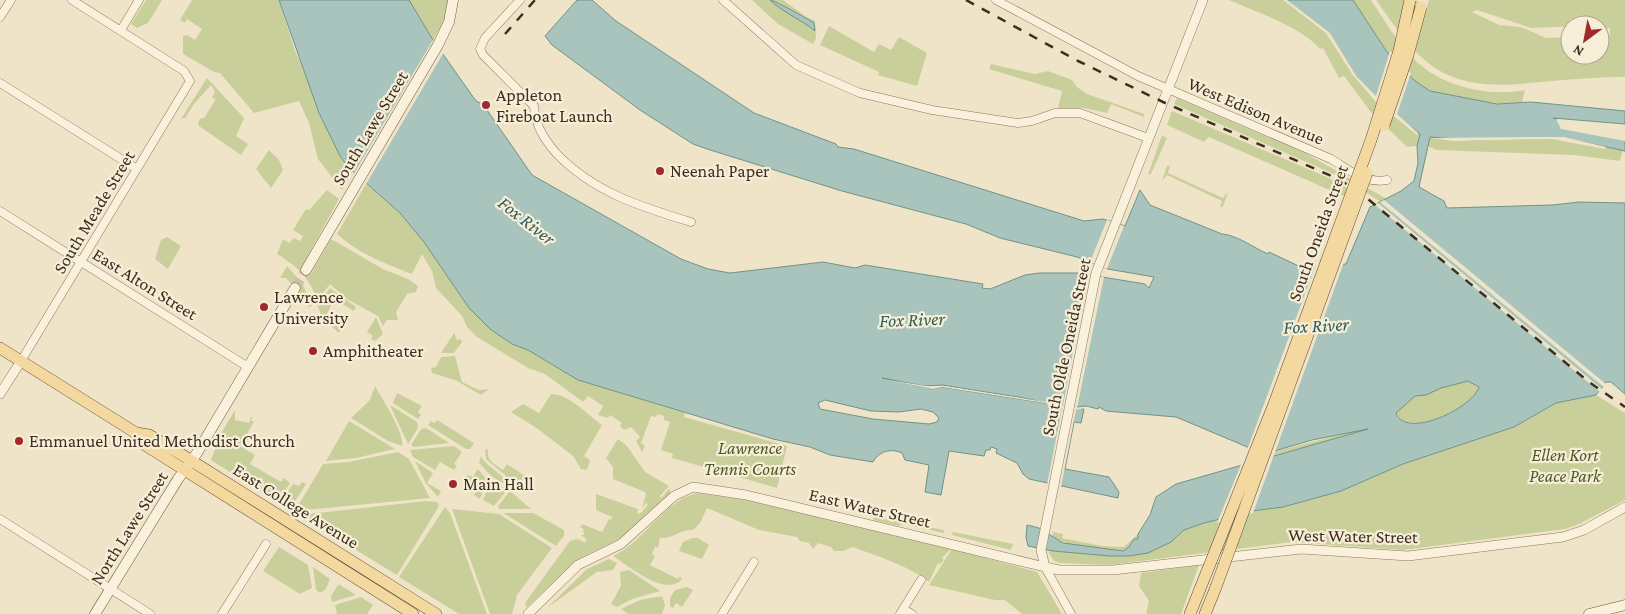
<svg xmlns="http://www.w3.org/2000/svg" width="1625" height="614" viewBox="0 0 1625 614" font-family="'Crimson Pro',serif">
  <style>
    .green { fill: #c9cf9b; fill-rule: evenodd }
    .water { fill: #a9c4bc; stroke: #6f938a; fill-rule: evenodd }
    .pier { fill: #f0e4c8 }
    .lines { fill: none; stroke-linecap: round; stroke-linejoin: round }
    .secondary-tunnel { stroke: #ccc0a6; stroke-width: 10; stroke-dasharray: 10 5; stroke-linecap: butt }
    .minor-casing { stroke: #8d765c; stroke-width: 9 }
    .tertiary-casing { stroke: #8d765c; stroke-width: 10 }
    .secondary-casing { stroke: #6f573f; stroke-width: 11 }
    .primary-casing { stroke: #5b4430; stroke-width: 12 }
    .minor { stroke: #faf1dc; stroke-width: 8 }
    .tertiary { stroke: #faf1dc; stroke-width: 9 }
    .secondary { stroke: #faf1dc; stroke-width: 10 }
    .primary { stroke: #f3d9a0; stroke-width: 11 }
    .rail { stroke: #3d2e20; stroke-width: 2.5; stroke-dasharray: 9 9; stroke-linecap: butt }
    .primary-bridge-casing { stroke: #5b4430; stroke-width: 12; stroke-linecap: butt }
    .primary-bridge { stroke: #f3d9a0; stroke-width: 11 }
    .poi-dot { fill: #9e2a2b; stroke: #f7eed8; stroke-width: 2 }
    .labels { text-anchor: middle; stroke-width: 4.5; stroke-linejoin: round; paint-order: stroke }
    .poi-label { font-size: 18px; fill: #3d2e20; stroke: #f7eed8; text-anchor: start }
    .street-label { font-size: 18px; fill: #3d2e20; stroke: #f7eed8 }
    .park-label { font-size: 18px; font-style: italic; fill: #4d5a26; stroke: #f7eed8 }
    .water-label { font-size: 19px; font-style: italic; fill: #2f5d5a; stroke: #f7eed8 }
  </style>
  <rect width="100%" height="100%" fill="#f0e4c8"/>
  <path class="green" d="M146,0H162L148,23L137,28L131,24Z
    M192,0H279L295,51L353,171L342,190L318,159L309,123L299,101L254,113L220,73L214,72L183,54V36L187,35L195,40L202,29L187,19L185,23L180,20Z
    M409,0H448L444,21L433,40Z
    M752,0H783L805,16L815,21L816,38L813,44L778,24Z
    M1229,0H1285L1321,26L1420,134L1417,146L1407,147L1370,111L1344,76L1339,78L1323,48L1320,49C1302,27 1256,12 1229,0Z
    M1353,0H1371C1385,21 1398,44 1417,62C1444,87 1489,97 1525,90L1522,102C1498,105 1445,101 1424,88C1395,70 1371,28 1353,0Z
    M1376,0H1416L1427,7L1429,0H1625V77C1601,77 1577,79 1552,81C1509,85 1464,92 1427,62C1406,45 1392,22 1376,0ZM1477,10L1531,28L1600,25V28H1610V36L1600,37V55H1570V37L1546,38L1521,27L1499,25L1472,12Z
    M829,26L874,52L879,44L891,50L899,37L927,53L917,86L878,75L879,72L820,45Z
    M991,64L1035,74L1048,71L1072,80L1077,87L1087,94L1144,114V117L1111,104L1107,113L1084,108H1058L1062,91L989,69Z
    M207,78L244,118L236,136L248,144L241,155L199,126L198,123L201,118H204L216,99L212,98L215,92L211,85L194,104L185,118L181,119Z
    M1177,98L1303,152L1387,199L1381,202L1345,179L1174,104Z
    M1172,111L1329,178L1354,192L1348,197L1340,195L1332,198L1334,192L1209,137L1204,142L1167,125Z
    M1162,135L1167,138L1151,174L1148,175Z
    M1430,137L1564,138L1623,150L1620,161L1574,155L1436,150L1428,146Z
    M269,150L279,160L283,170L271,188L256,169Z
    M1167,166H1170L1168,173L1223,198L1228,192L1223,207H1220L1222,201L1167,175L1162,181Z
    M366,184L400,213L424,242L469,308L490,329L512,344L528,350L578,380L685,413L684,417L787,446L777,488L672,458L673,454L661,450L670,422L664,420V416L658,414L656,417L651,416L641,443L645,446L642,452L636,441L640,437L631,427L624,430L620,426L622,423L610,415L608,418L598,415L603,406L588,396L583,402L545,374L528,368L477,337L467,327L462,316L436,288L432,271L422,254L412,274C384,263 359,254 337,234Z
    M327,190L339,199L302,266L311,274L331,239L383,269L408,279L418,286L416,292L407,294L396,312L398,320H387L383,326L378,316L347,299L330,284L319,298L316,299C311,278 295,265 277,254L283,239L289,243L294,238L300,241L303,236L293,230L306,209L309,210Z
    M167,237L181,246L168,269L155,259L161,240Z
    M287,266L302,283L312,306L308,307V302L286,278H280Z
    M330,288L356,307L354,311L334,299L325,318L341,329L339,333L322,318L316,301L321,300Z
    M376,317L383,334L375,341L371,339L373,336L367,332Z
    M454,333L457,340L461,339L462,342L454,353H441Z
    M455,356L462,382L479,390L489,389L481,395L457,381L432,373L431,368L436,367L441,357Z
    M1468,381L1479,387C1478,390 1477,395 1474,397C1462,411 1405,438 1396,412L1415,396L1426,395L1441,388Z
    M375,386C382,399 405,433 402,446L388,441L351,418L370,400Z
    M397,393L422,406L418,412L421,415L418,419L393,403Z
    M551,394C568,393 589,416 602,425L584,456L590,460L587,470L581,469L573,456L538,429L511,412L523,404L539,413Z
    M1596,395L1625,413V500L1579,524L1565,529L1403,550L1292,542L1109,565L1060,563L1054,561L1049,553V551L1129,556L1175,539L1184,530L1204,523L1252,511L1283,507L1341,491L1403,464L1514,427L1556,403Z
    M390,405L417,422L418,428L408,444Z
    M235,410V420L249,423L251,417H253L251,420L254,422L240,446L255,455L250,464L281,482L284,478L290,483L278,502L211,460L220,435Z
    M437,420L474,443L470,449H466L428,425L431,421L434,423Z
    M349,421L395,449L356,458L326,461Z
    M426,428L449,443L414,447L411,445L421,429Z
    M1367,428L1369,429L1367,431L1274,455L1264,454Z
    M618,439L627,446L645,472L669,486L660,496L661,498L670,488V493L621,538L580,558L527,607L525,605L527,600L570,541L578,539L585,543L586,539L581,535H584L583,528H580L582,524L602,532L609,519L611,520L612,517L596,510V494L638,509L637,514L642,512L648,504L646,503L642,508L646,494L645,492L613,479V467L606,458Z
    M454,446L462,452L454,464L457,466L454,470L440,462L435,470L413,457L410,450Z
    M488,449C486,460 494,464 503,470L507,464L528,478L526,481L512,485L505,475L486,459L485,450Z
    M398,452L409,459L430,498L295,511L323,464L349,462Z
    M481,456C487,468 502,472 509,485C497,483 486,472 479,462Z
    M415,461L433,473L427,483L441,491L438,497L425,482Z
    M478,469L487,480L480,499L474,495L479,486L465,477L468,475L473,477Z
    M491,480L507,490L494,506L483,500Z
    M302,482L306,484L290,509L280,503L293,484L299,486Z
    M510,491L531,509H499L498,506Z
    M697,493L747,500L951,549L942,558L944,560L940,564L938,563L929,582C907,565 879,557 853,547L843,551H834L831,547L818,543L813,549L809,543L800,541L797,537L759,530L707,508L700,523L693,530C681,529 673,539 660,538L658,548L655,547L652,554L655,556L650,565L678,579L680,576L682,579C666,598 629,566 613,556C644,542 663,501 697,493Z
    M426,501L437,502L439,506L397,575L299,515Z
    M445,507L450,513L487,614H459L399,577Z
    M452,509L499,514L552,548L517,595L512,614H490Z
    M503,513H533L564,530V536L556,546Z
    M874,517L944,530V533L903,524L899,526L873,520Z
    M953,532L1013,544L1011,550L952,535Z
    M1053,532L1063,534L1062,538L1102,546L1124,547L1138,534V539H1134L1129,547L1122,551L1071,545L1052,537Z
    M692,538H698L709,545L702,559L679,551L683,542Z
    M279,547L308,565L312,588L300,594L263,571Z
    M952,549L1037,572L1062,614H1022L1005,600H995L929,585Z
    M609,559L617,563L613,570L597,572L547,608L587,569Z
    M1199,565L1181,614H1146L1149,601L1139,586L1141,573Z
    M313,567L330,579L326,589L320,593L316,590Z
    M629,570L660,591L632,599L617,607L611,604L621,586L620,572Z
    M338,585H340L356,595L332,602L331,596Z
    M687,587L693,590L682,607L676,603L673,608L670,606V598L675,590Z
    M662,596L665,605L662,614H628L621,609L640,600Z
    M361,597L373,605L367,614H337L335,605Z"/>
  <path class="water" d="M279,0H409L433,40L476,101L488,107L487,110L532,175L681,259L708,269L730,273L823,262L855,268L865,265L983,284L982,288L990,289L1025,275L1039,273H1078L1145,284L1149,288L1154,277L1108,269L1077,257L1000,238L966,224L842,191L707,149L693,144L640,110L552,45L545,36L577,0H592L616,21L754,113L836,144L838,147L854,149L1084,221L1103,219L1125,226L1140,190L1150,205L1222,234C1237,235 1254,248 1268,254L1269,252L1303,268L1346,264L1370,207L1401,191L1414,181L1418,163L1417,146L1420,134L1373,97L1357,78L1330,34L1285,0H1353L1387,52L1415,81L1430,91L1497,104L1531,102L1625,111V124L1553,118L1558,120L1561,128L1625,140V151L1564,138L1471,140L1430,137L1419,187L1444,201L1447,208L1553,205L1579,202L1625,203V394L1611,382H1606L1596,395L1556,403L1514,427L1403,464L1341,491L1283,507L1252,511L1204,523L1184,530L1171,542L1148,553L1129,556H1110L1053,551L1028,546L1026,537L1027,525L1039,528L1063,543L1123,551L1129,547L1134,539H1138V534L1150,515L1156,497L1176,484L1368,429L1312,440L1264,454L1176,417L1106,411L1099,407L1098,409L1086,406L1067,408L1024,398L942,385L924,386L882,378L933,389L942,387L1051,404L1071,410L1084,409L1081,423L1074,422L1065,469L1109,477L1119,492L1118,498L1029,479L1023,474L1017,463L996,453L997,449L991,447L990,450H986L984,456L949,451L941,495L925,492L929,465L905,460L902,453C891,448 879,451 873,462L830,455L810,447L773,439L578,380L528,350L512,344L490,329L469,308L424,242L400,213L349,168L340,156L319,113ZM1468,381L1479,387C1473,408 1406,440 1396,413L1415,396L1426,395L1441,388ZM825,400L871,411L899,412L921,409L933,412L939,418L937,422L929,424L873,419L820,409L818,403Z
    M770,0C774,0 808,19 814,23L815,31C802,20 782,12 770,0Z"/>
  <path class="pier" d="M1283,0H1287L1330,33L1357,77L1376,96L1390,51L1411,73L1397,114L1418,133L1417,135L1375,101L1352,74L1326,33Z
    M433,40L444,52L365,186L353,175Z
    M1556,119L1561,120V124L1567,127L1625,138V141L1561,129Z
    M1533,137H1564L1606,147L1605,149L1552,139L1453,141L1433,138Z
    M1384,200L1607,385L1605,388L1380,202Z
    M1378,203L1603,390L1601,393L1374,204Z
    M1107,220L1124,226L1107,269L1090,262Z
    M1344,262L1253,513L1217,523L1242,462L1262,456L1247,450L1316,264Z
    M1087,274L1104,277L1077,408L1084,409L1076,410L1061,487L1047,485L1062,408L1051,404L942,387L933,389L882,379L932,387L943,386L1052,403L1063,406Z"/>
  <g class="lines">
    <path class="secondary-tunnel" d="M295,288L306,270"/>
    <defs>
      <path id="minor" d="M520,0L485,38L480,49L483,55L534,106C535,125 544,139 556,153C593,192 641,207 691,222
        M723,0L796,65L860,93L932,110L1018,123L1032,121L1055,113H1080L1148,138
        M996,0L1138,76L1331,159C1349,170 1365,184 1387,180
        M0,17L11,0
        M121,30L139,0
        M0,83L137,169
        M0,211L248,367
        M21,361L190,81L184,71L72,0
        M0,519L150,614
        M1045,567L1071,614
        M903,609L912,614
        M222,614L266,544
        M722,614L754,562
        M900,614L921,580"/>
      <path id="tertiary" d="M0,394L21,361
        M1045,567L1041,550L1096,273L1203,0
        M528,614L578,565L621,544L674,496L693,487L746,495L1045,567L1059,570H1113L1301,549L1408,556L1563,537L1584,530L1625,507"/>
      <path id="secondary" d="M306,270L438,45L449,22L453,0
        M95,614L178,479L197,453L295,288
        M1589,614L1625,605"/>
      <path id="primary" d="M0,348L136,433L145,445L413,614
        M136,433L149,435L179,453L436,614
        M1190,614L1200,589
        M1205,614L1216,587"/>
    </defs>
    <use href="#minor" class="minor-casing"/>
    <use href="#tertiary" class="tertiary-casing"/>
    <use href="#secondary" class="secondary-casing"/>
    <use href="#primary" class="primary-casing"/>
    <use href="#minor" class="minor"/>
    <use href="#tertiary" class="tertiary"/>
    <use href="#secondary" class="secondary"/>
    <use href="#primary" class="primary"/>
    <path class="rail" d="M966,0L1078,61L1163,102L1336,178L1357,190L1589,382L1625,407
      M505,34L535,0"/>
    <defs>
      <path id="primary-bridge" d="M1384,125L1408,55L1421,7
        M1216,587L1367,173
        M1200,589L1274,404L1371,140L1399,51L1410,0"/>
    </defs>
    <use href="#primary-bridge" class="primary-bridge-casing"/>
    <use href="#primary-bridge" class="primary-bridge"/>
  </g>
  <g class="poi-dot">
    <circle cx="486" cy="105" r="5"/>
    <circle cx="660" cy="171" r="5"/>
    <circle cx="264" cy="307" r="5"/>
    <circle cx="313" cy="351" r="5"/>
    <circle cx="19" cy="441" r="5"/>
    <circle cx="453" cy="484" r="5"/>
  </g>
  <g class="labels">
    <g class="poi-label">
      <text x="496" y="101">Appleton<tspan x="496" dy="21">Fireboat Launch</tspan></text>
      <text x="670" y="177">Neenah Paper</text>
      <text x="274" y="303">Lawrence<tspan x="274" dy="21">University</tspan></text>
      <text x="323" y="357">Amphitheater</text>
      <text x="29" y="447">Emmanuel United Methodist Church</text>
      <text x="463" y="490">Main Hall</text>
    </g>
    <g class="street-label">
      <text transform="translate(1256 111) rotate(23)" y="6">West Edison Avenue</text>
      <text transform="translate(370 128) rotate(-59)" y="6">South Lawe Street</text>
      <text transform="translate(94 212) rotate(-59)" y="6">South Meade Street</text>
      <text transform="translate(1318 233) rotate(-70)" y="6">South Oneida Street</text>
      <text transform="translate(145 284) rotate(32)" y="6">East Alton Street</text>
      <text transform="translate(1066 347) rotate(-78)" y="6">South Olde Oneida Street</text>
      <text transform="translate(296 506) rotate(32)" y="6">East College Avenue</text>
      <text transform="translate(870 508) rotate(13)" y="6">East Water Street</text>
      <text transform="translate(129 528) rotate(-58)" y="6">North Lawe Street</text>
      <text transform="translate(1353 536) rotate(1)" y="6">West Water Street</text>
    </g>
    <g class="park-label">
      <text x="750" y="454">Lawrence<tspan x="750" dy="21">Tennis Courts</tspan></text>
      <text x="1565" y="461">Ellen Kort<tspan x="1565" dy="21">Peace Park</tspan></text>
    </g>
    <g class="water-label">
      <text transform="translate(527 220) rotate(38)" y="7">Fox River</text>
      <text transform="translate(912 319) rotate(-2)" y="7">Fox River</text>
      <text transform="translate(1316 325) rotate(-3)" y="7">Fox River</text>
    </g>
  </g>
  <g transform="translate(1585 40) rotate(212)"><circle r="24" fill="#f7eed8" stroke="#ada18e"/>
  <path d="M0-4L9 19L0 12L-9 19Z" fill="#9e2a2b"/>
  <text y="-8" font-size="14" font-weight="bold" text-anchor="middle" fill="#3d2e20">N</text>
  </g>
</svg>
